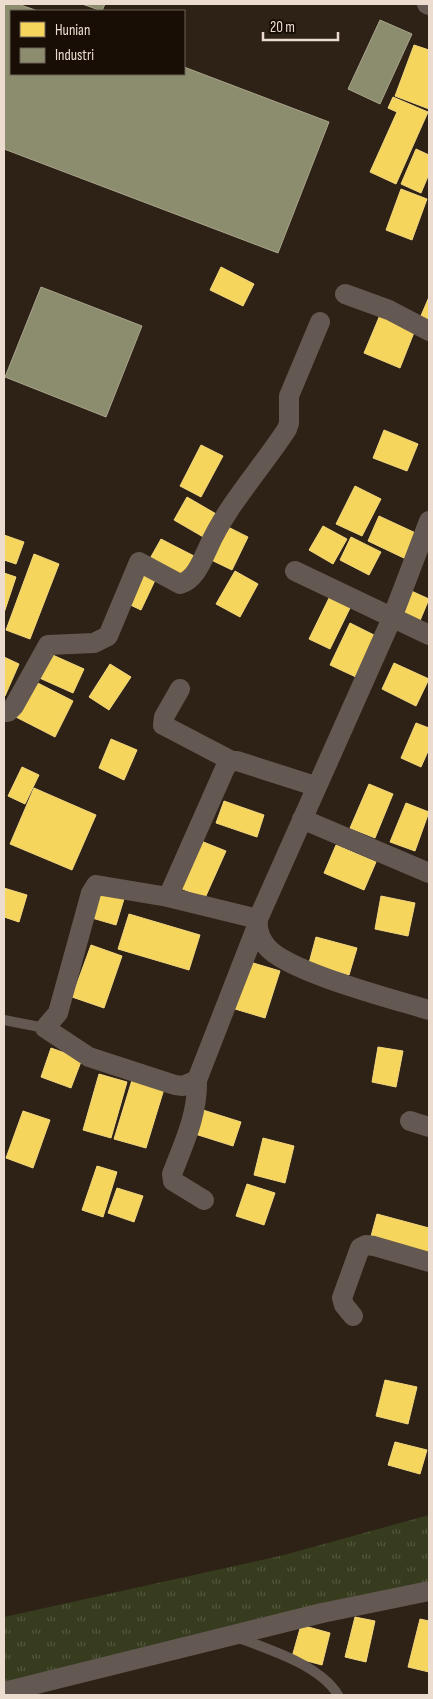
<svg xmlns="http://www.w3.org/2000/svg" width="433" height="1699" viewBox="0 0 433 1699" font-family="'Sofia Sans Condensed',sans-serif">
  <style>
    .grass { fill: url(#grass-tufts) }
    .homes { fill: #f6d55c; stroke: #f3d77e }
    .industry { fill: #8c8c6e; stroke: #a8a48b }
    .lines { fill: none; stroke-linecap: round; stroke-linejoin: round }
    .lane { stroke: #645852; stroke-width: 10 }
    .street { stroke: #645852; stroke-width: 20 }
  </style>
  <defs>
    <pattern id="grass-tufts" width="24" height="20" patternUnits="userSpaceOnUse" patternTransform="scale(1.25)"><rect width="24" height="20" fill="#363c1d"/><path d="M3 7l-1-3M5 7V3M7 7l1-3M15 17l-1-3M17 17v-4M19 17l1-3" fill="none" stroke="#53583d"/></pattern>
  </defs>
  <rect width="100%" height="100%" fill="#2e2216"/>
  <path class="grass" d="M429,1515V1588L4,1687V1617L284,1555Z"/>
  <path class="homes" d="M414,45L429,50V109L395,96Z
    M393,97L428,112L396,184L370,172L397,112L388,108Z
    M416,149L429,155V174L421,193L401,184Z
    M401,189L427,199L412,240L386,230Z
    M221,267L254,284L243,306L210,290Z
    M429,297V322L420,318Z
    M380,315L415,330L400,368L364,353Z
    M384,430L418,444L407,471L373,458Z
    M201,445L223,456L201,497L180,486Z
    M355,486L381,499L362,536L336,524Z
    M187,497L218,515L205,538L174,520Z
    M379,516L420,535L408,560L368,541Z
    M222,524L248,537L232,570L205,557Z
    M323,526L347,539L333,564L309,550Z
    M4,535L24,542L16,564L4,560Z
    M351,537L381,552L369,575L340,560Z
    M161,539L196,557L183,581L148,562Z
    M34,554L59,564L30,639L6,630Z
    M140,566L158,574L141,610L124,602Z
    M235,571L258,584L240,617L216,604Z
    M4,573L16,577L4,613Z
    M407,589L429,599L419,623L396,612Z
    M331,594L352,604L330,649L309,639Z
    M350,623L378,637L358,678L330,665Z
    M46,652L84,669L73,693L35,676Z
    M4,657L19,664L5,696L4,695Z
    M394,663L429,679L416,706L382,689Z
    M110,664L131,677L109,710L89,697Z
    M30,679L73,701L55,737L12,715Z
    M416,723L429,728V749L421,767L401,758Z
    M111,739L137,750L124,780L99,768Z
    M22,767L39,775L25,804L8,796Z
    M369,784L393,794L375,838L350,828Z
    M34,788L96,815L72,870L10,844Z
    M224,801L264,815L257,837L216,823Z
    M406,803L429,812L415,851L390,842Z
    M201,841L226,851L205,898L180,888Z
    M336,845L376,862L364,890L324,873Z
    M4,888L27,895L19,922L4,917Z
    M100,891L124,899L116,925L92,918Z
    M381,896L415,903L408,936L375,929Z
    M129,914L200,935L189,970L118,949Z
    M316,937L357,948L349,975L309,963Z
    M91,945L122,956L104,1008L72,997Z
    M250,962L280,971L265,1018L235,1009Z
    M378,1047L403,1051L396,1087L372,1082Z
    M51,1048L82,1059L71,1088L41,1077Z
    M99,1074L127,1082L111,1138L83,1130Z
    M132,1080L164,1089L146,1148L114,1139Z
    M203,1110L241,1122L233,1146L195,1134Z
    M23,1111L50,1120L33,1168L6,1158Z
    M263,1138L294,1146L285,1183L254,1175Z
    M97,1166L117,1172L103,1217L82,1210Z
    M247,1184L275,1193L264,1225L236,1216Z
    M117,1188L143,1196L134,1222L108,1213Z
    M377,1214L429,1228V1257L370,1240Z
    M385,1380L417,1387L408,1424L376,1416Z
    M395,1442L427,1450L420,1474L388,1465Z
    M355,1617L375,1621L366,1662L345,1657Z
    M420,1619L429,1621V1672L408,1667Z
    M301,1625L330,1633L322,1665L292,1657Z"/>
  <path class="industry" d="M4,4H18L38,11H11V74H184V67L329,122L278,253L4,149Z
    M82,4H105L102,11Z
    M380,20L412,34L380,104L348,89Z
    M41,287L142,326L106,417L5,377Z"/>
  <g class="lines">
    <path class="lane" d="M4,1020L45,1028
      M236,1637C268,1649 320,1665 338,1695"/>
    <path class="street" d="M427,4L429,5
      M345,294L389,310L429,331
      M429,521L392,618L258,919C257,928 260,939 267,947C288,972 393,999 429,1010
      M295,571L429,635
      M180,689L164,717L163,725L232,761
      M4,712H8L14,706L48,645L94,643L108,636L139,562L180,584C195,580 202,561 208,548C227,505 261,469 287,429L289,423V396L320,322
      M302,819L429,873
      M168,897L226,766L232,761H237L315,786
      M257,926L197,1080L183,1086L175,1085L89,1057L45,1028L58,1013L91,893L96,885L168,897L258,919
      M197,1080C198,1114 184,1143 172,1174L173,1181L204,1200
      M410,1121L429,1127
      M353,1316L344,1305L342,1298L360,1248L366,1245L374,1246L429,1262
      M4,1692L322,1613L429,1591"/>
  </g>
  <rect width="433" height="1699" fill="none" stroke="#ebdccf" stroke-width="10"/>
  <rect x="10" y="10" width="175" height="65" fill="#180e06" stroke="#6c6056"/>
  <rect x="20" y="22" width="25" height="15" fill="#f6d55c" stroke="#6c6056"/>
  <text x="55" y="35" font-size="15" fill="#ebdccf">Hunian</text>
  <rect x="20" y="48" width="25" height="15" fill="#8c8c6e" stroke="#6c6056"/>
  <text x="55" y="60" font-size="15" fill="#ebdccf">Industri</text>
  <path d="M263 32v8h75v-8" fill="none" stroke="#ebdccf" stroke-width="2.5"/>
  <text x="270" y="32" font-size="15" fill="#ebdccf" stroke="#180e06" stroke-width="4" paint-order="stroke">20 m</text>
</svg>
